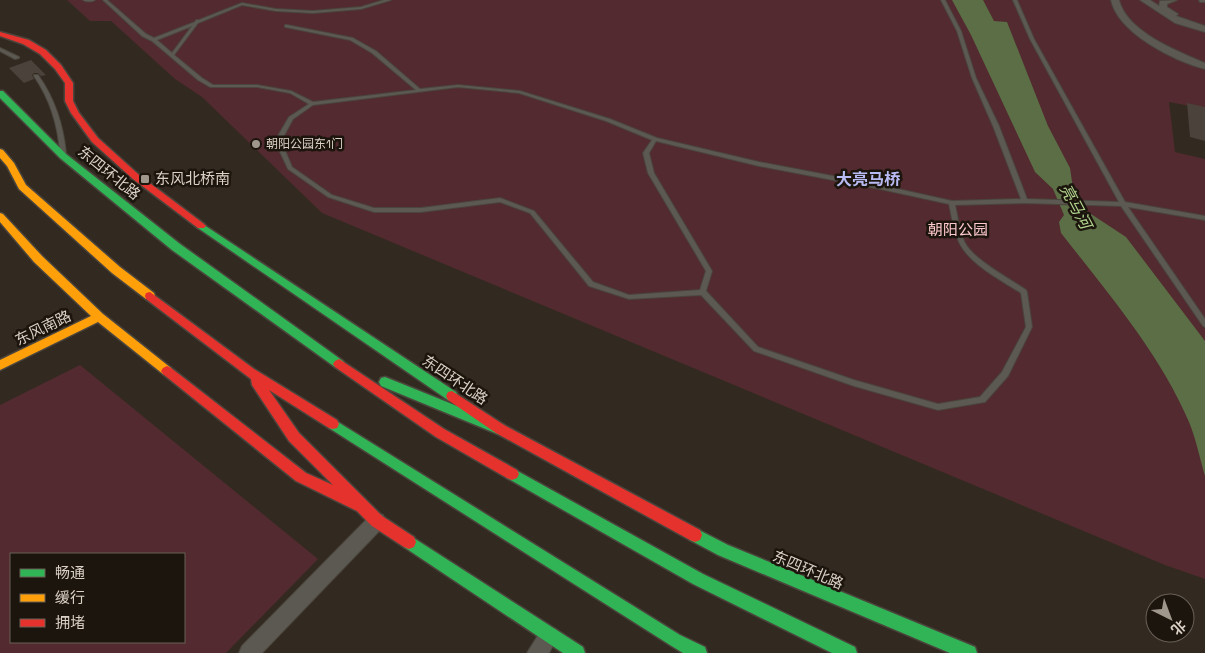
<svg xmlns="http://www.w3.org/2000/svg" width="1205" height="653" viewBox="0 0 1205 653" font-family="'Space Grotesk','Noto Sans SC',sans-serif">
  <style>
    .green { fill: #522a2f; fill-rule: evenodd }
    .water { fill: #5b6e45 }
    .building { fill: #4a423b }
    .lines { fill: none; stroke-linecap: round; stroke-linejoin: round }
    .lane-casing { stroke: #4b453d; stroke-width: 2 }
    .street-casing { stroke: #4b453d; stroke-width: 2 }
    .fast-casing { stroke: #4b453d; stroke-width: 3 }
    .slow-casing { stroke: #4b453d; stroke-width: 3 }
    .jam-casing { stroke: #4b453d; stroke-width: 3 }
    .lane { fill: #5b5951; fill-rule: evenodd }
    .street { fill: #5b5951; fill-rule: evenodd }
    .fast { fill: #30b455; fill-rule: evenodd }
    .slow { fill: #ff9f0a; fill-rule: evenodd }
    .jam { fill: #e5322d; fill-rule: evenodd }
    .poi-dot { fill: #9f968c; stroke: #1c150d; stroke-width: 2 }
    .labels { text-anchor: middle; stroke-width: 5; stroke-linejoin: round; paint-order: stroke }
    .far-poi-label { font-size: 12px; fill: #dad0c5; stroke: #1c150d; text-anchor: start }
    .street-label { font-size: 15px; fill: #dad0c5; stroke: #1c150d }
    .poi-label { font-size: 15px; fill: #dad0c5; stroke: #1c150d; text-anchor: start }
    .park-label { font-size: 15px; fill: #fec9cf; stroke: #1c150d }
    .neighbourhood-label { font-size: 16px; font-weight: bold; fill: #b8bbf3; stroke: #1c150d }
    .water-label { font-size: 16px; font-style: italic; fill: #b1d48e; stroke: #1c150d }
  </style>
  <rect width="100%" height="100%" fill="#322a21"/>
  <path class="green" d="M67,0H1205V109L1169,102L1175,152L1205,159V579L1165,565L322,213L202,97L175,79L111,21H90Z
    M80,365L318,559L226,653H0V405ZM11,554H184V642H11Z"/>
  <path class="water" d="M952,0H983L994,21L1007,22L1048,126L1070,168L1073,188L1088,212L1126,237L1205,341V476C1200,459 1196,439 1189,422C1159,352 1107,292 1061,233L1059,222L1064,215L1053,189L1035,172L971,35Z"/>
  <path class="building" d="M31,60L46,75L41,76L38,73H34L32,75L34,79L24,83L9,68Z
    M1187,103L1205,107V141L1190,137Z"/>
  <g class="lines">
    <defs>
      <path id="lane" d="M83,0H95C92,2 86,2 83,0Z
        M103,0H107L146,34L154,38L195,22L196,20H199L242,3L276,9L313,11L361,7L384,0H391L361,9L313,13L276,11L242,5L198,23L174,55L202,78L213,85H257L291,91L313,102L416,90L372,53L350,40L285,27V25H287L353,38L376,51L420,89L458,85L520,91L610,119L657,138L759,162L880,185L952,201L1021,199L993,126L972,78L957,31L941,0H945L961,31L976,78L999,126L1027,199L1119,202L1030,39L1013,0H1017L1034,39L1125,202L1205,216V220L1128,207L1205,319V327L1203,326L1121,206L1025,203L955,205C958,217 959,231 965,243C974,260 1010,279 1026,290L1027,292L1032,327L1008,376L985,402L938,410L854,386L754,351L701,295L629,299L589,286L530,213L500,202L421,212H374L328,197L288,169L275,141L289,117L309,104L290,93L257,87H210L198,80L152,41L142,36ZM192,26L172,53L157,40ZM458,87L519,93L606,121L652,140L643,153L648,173L706,271L700,290L629,295L593,282L534,211L500,198L421,208H374L332,195L292,167L281,141L293,119L313,105ZM656,141L759,166L880,189L949,204C952,217 953,230 959,242C969,264 1001,280 1021,293L1026,327L1002,372L980,397L938,404L854,380L758,347L706,291L712,271L654,173L649,153Z
        M0,48L19,57V58L15,59L0,51Z
        M34,75H38C55,99 63,124 66,153L65,154L63,155L60,153C58,125 50,99 34,76Z"/>
      <path id="street" d="M1111,0H1119C1127,32 1177,51 1205,63V69C1174,61 1118,33 1111,0Z
        M1140,0H1150L1159,6L1160,1L1177,0L1167,4V7L1178,14L1176,16L1205,26V32L1175,23Z
        M1199,0H1205V2H1200Z
        M377,513L383,515L385,521L383,527L262,653H239L242,646L371,515Z
        M549,627L556,629L558,636L549,653H527L542,629Z"/>
      <path id="fast" d="M0,91H3L66,154L180,244L343,361L345,364L343,367H335L172,250L60,158L0,98Z
        M201,223L456,392L458,396L456,400L452,401L448,400L198,228L196,226Z
        M385,377L504,425L506,429L504,433L500,435L381,386L379,382L381,378Z
        M333,419L680,635L705,647L707,653H683L670,645L329,428L327,424L329,420Z
        M512,468L703,574L855,647L857,653H832L693,584L507,478L505,474L507,470Z
        M695,528L728,545L975,647L977,653H950L718,555L690,540L688,535L690,530Z
        M409,535L583,647L585,653H563L404,547L402,542L404,537Z"/>
      <path id="slow" d="M0,149L3,150L14,163L26,185L120,267L154,293L155,296L154,299H146L112,273L19,189L7,166L0,158Z
        M0,213L3,214L42,256L103,314L171,368L173,371L171,374L167,376L163,374L98,322L0,370V360L91,316L34,262L0,222Z"/>
      <path id="jam" d="M0,32L29,40L46,50L61,65L73,83V101L79,113L98,138L139,175L204,224L206,226L204,228H198L133,179L92,142L71,113L65,101V83L55,69L40,54L23,44L0,36Z
        M150,292L254,369L337,420L339,424L337,428L333,429L329,428L269,390L299,433L382,516L414,537L416,542L414,547L409,549L404,547L372,526L357,511L296,481L163,374L161,371L163,368L167,366L171,368L306,473L333,485L289,441L252,385L251,379L146,299L145,296L146,293Z
        M339,359L444,429L517,470L519,474L517,478L512,480L507,478L436,437L335,367L333,364L335,361Z
        M452,391L504,425L700,530L702,535L700,540L695,542L690,540L496,433L448,400L446,396L448,392Z"/>
    </defs>
    <use href="#lane" class="lane-casing"/>
    <use href="#street" class="street-casing"/>
    <use href="#fast" class="fast-casing"/>
    <use href="#slow" class="slow-casing"/>
    <use href="#jam" class="jam-casing"/>
    <use href="#lane" class="lane"/>
    <use href="#street" class="street"/>
    <use href="#fast" class="fast"/>
    <use href="#slow" class="slow"/>
    <use href="#jam" class="jam"/>
  </g>
  <g class="poi-dot">
    <circle cx="256" cy="144" r="5"/>
    <rect x="140" y="174" width="10" height="10" rx="2.5"/>
  </g>
  <g class="labels">
    <g class="far-poi-label">
      <text x="266" y="148">朝阳公园东1门</text>
    </g>
    <g class="street-label">
      <text transform="translate(109 173) rotate(39)" y="5">东四环北路</text>
      <text transform="translate(43 328) rotate(-26)" y="5">东风南路</text>
      <text transform="translate(455 380) rotate(34)" y="5">东四环北路</text>
      <text transform="translate(808 570) rotate(23)" y="5">东四环北路</text>
    </g>
    <g class="poi-label">
      <text x="155" y="184">东风北桥南</text>
    </g>
    <g class="park-label">
      <text x="958" y="235">朝阳公园</text>
    </g>
    <g class="neighbourhood-label">
      <text x="868" y="185">大亮马桥</text>
    </g>
    <g class="water-label">
      <text transform="translate(1076 206) rotate(62)" y="6">亮马河</text>
    </g>
  </g>
  <rect x="10" y="553" width="175" height="90" fill="#1c150d" stroke="#686057"/>
  <rect x="20" y="569" width="25" height="8" fill="#30b455" stroke="#686057"/>
  <text x="55" y="578" font-size="15" fill="#dad0c5">畅通</text>
  <rect x="20" y="594" width="25" height="8" fill="#ff9f0a" stroke="#686057"/>
  <text x="55" y="603" font-size="15" fill="#dad0c5">缓行</text>
  <rect x="20" y="619" width="25" height="8" fill="#e5322d" stroke="#686057"/>
  <text x="55" y="628" font-size="15" fill="#dad0c5">拥堵</text>
  <g transform="translate(1170 618) rotate(138)"><circle r="24" fill="#1c150d" stroke="#686057"/>
  <path d="M0-4L9 19L0 12L-9 19Z" fill="#9f968c"/>
  <text y="-8" font-size="14" font-weight="bold" text-anchor="middle" fill="#dad0c5">北</text>
  </g>
</svg>
